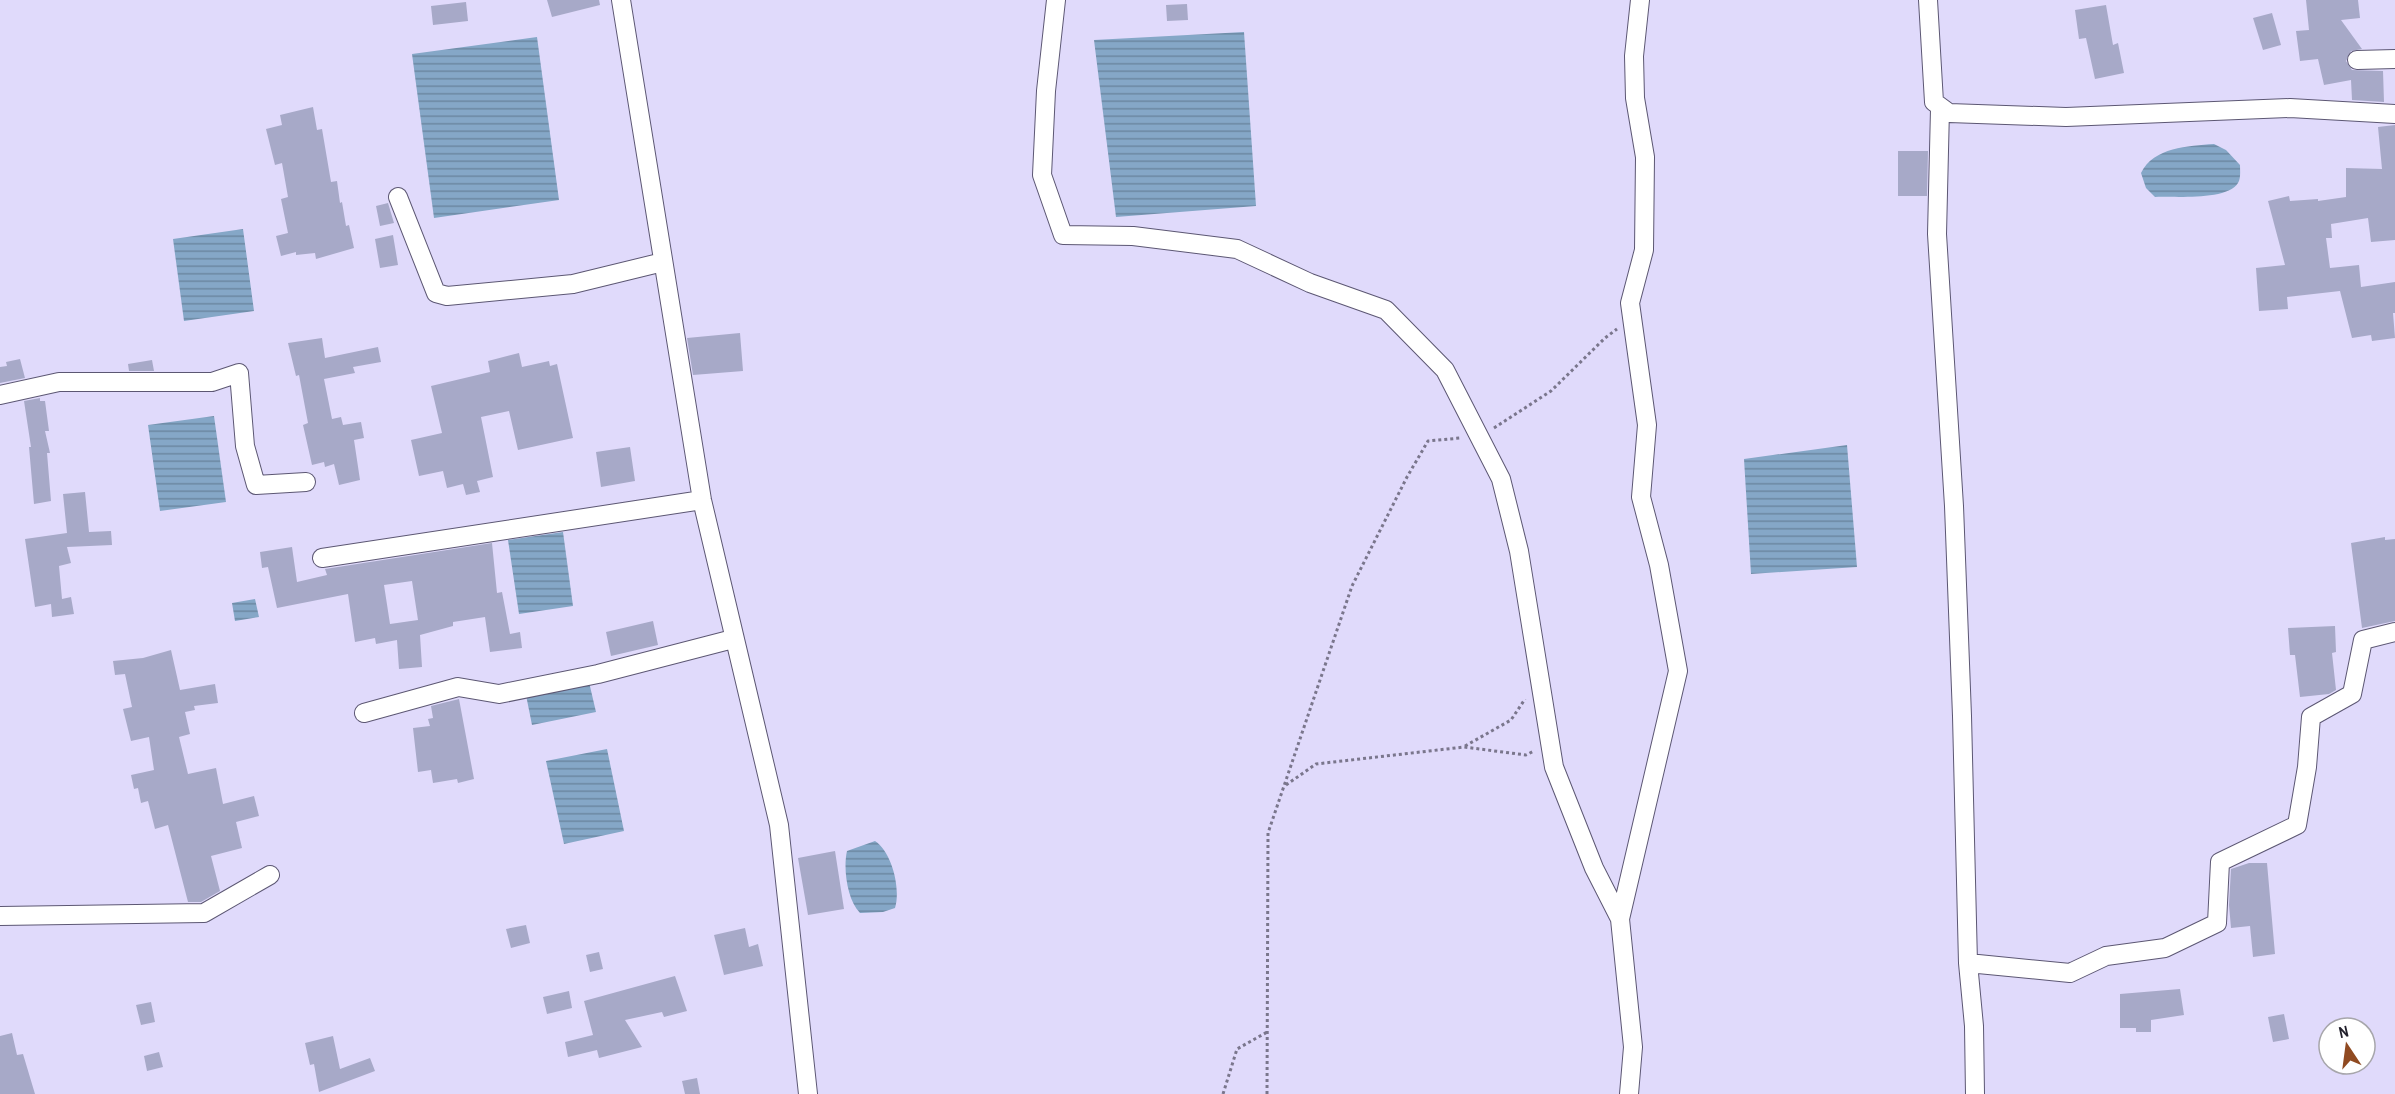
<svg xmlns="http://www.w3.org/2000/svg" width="2395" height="1094" viewBox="0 0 2395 1094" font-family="'Archivo Narrow',sans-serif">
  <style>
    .water { fill: url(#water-rules) }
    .building { fill: #a7a9c8; fill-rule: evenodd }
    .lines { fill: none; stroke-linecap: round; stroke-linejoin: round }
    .minor-casing { stroke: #5c5773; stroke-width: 20 }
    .path { stroke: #7a768c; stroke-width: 3; stroke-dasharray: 3 3; stroke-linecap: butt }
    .minor { stroke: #fff; stroke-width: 18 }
  </style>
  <defs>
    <pattern id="water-rules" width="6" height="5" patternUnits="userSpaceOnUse" patternTransform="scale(1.5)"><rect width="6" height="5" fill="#85a7c7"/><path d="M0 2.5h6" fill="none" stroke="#6c88a2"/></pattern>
  </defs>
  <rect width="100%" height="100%" fill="#e0dafb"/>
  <path class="water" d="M1244,32L1256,206L1116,217L1094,40Z
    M537,37L559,200L434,218L412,54Z
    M2214,144L2226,150L2240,165C2240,171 2241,178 2238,183C2227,201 2174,196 2155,197L2146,188L2141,173C2154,147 2188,146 2214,144Z
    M243,229L254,311L184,321L173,239Z
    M214,416L226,502L160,511L148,425Z
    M1847,445L1857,567L1751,574L1744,459Z
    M563,532L573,606L519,614L508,540Z
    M255,599L259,617L235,621L232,603Z
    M589,682L596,712L532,725L526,695Z
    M607,749L624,831L564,844L546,761Z
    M875,841C892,852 901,889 895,908L883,912L860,913C847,900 843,868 847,851Z"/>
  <path class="building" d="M547,0H599L600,5L552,17Z
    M2306,0H2358L2360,18L2341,20L2362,49L2351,51L2346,61L2352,70L2383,71L2384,102L2352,100L2351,80L2324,85L2318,59L2300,61L2296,31L2309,30Z
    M466,2L468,21L433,25L431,6Z
    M1187,4L1188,20L1167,21L1166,5Z
    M2106,5L2113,45L2118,43L2124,73L2095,79L2086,38L2079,39L2075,10Z
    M2272,13L2281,45L2263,50L2253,18Z
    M313,107L317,130L322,129L331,182L337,181L340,203L342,202L346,226L349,225L354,248L316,259L315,253L296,255V252L281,256L276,236L288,233L281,199L288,197L282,163L275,165L266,129L282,125L280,115Z
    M2395,125V240L2371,242L2368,218L2331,224L2332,238H2326L2330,268L2359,265L2361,287L2395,282V313H2393L2395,338L2372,341L2371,335L2352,338L2340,291L2287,297L2288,309L2259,311L2256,268L2285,265L2268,201L2289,196L2290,201L2318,199V201L2346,197V168L2382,169L2378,127Z
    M1898,151H1928L1927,196H1898Z
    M388,203L394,223L380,226L376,206Z
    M393,235L398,265L380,268L375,239Z
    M740,333L743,371L693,375L687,338Z
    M322,338L325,358L378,347L381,362L353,367L355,373L324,379L332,419L341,417L343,425L361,422L364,438L354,440L360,480L339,485L334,464L325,467L324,462L312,465L303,425L308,423L299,375L296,376L288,343Z
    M519,353L522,367L549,361L550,366L557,364L573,438L518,450L509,411L481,417L493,477L477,481L480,492L466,495L463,484L447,488L443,471L419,476L411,440L442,433L431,386L490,372L488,361Z
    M20,359L25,378L0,383V367L7,366L6,362Z
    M152,360L154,371H129L128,364Z
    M40,398V401H45L49,431H45L50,453H47L51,501L34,504L29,447H31L24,401Z
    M630,447L635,481L601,487L596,452Z
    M85,492L89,532L111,531L112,545L67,547L71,563L59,566L62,599L71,597L74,614L52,617L51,604L35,607L25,539L67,533L63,494Z
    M2385,537V540L2395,539V621L2362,628L2351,543Z
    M492,543L497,593L502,592L510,634L520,632L522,648L490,652L485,617L453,622V626L420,635L422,667L399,669L397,640L376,644L375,638L355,642L348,594L277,608L268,567L262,568L260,552L292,547L297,582L327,575L325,569ZM412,581L418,620L390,624L384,585Z
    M653,621L658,645L611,656L606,632Z
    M2335,626L2336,652L2332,653L2336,690L2329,694L2300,697L2295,655H2290L2288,628Z
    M171,650L180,690L215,684L218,703L194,706L195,710L185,712L190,734L179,737L188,774L216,768L223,804L254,796L259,816L236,822L242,848L211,856L220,891L201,902H188L168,825L155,829L148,801L141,803L138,788L134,789L131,775L154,770L149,737L131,741L123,709L132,707L125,674L115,675L113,661L143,658Z
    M459,699L474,779L458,783L457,779L433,783L431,770L418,772L413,728L430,726L428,719L433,718L431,706Z
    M835,851L844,909L808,915L798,858Z
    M2249,863H2267L2275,954L2253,957L2250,926L2231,928L2229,905L2231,869Z
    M526,925L530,943L511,948L506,929Z
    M745,928L749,947L758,944L763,966L724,975L714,935Z
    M599,952L603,969L590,972L586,955Z
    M675,976L687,1011L664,1017L662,1012L625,1020L642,1047L599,1058L597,1050L568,1057L565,1042L593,1035L584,1001Z
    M2180,989L2184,1015L2151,1020V1032H2136V1028H2120V994Z
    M569,991L572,1008L547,1014L543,997Z
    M151,1002L155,1022L141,1025L136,1005Z
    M2284,1014L2289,1039L2273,1042L2268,1017Z
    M12,1033L17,1055L23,1054L35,1094H0V1036Z
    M333,1036L340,1069L370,1058L375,1071L319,1092L314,1064L310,1065L305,1043Z
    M159,1052L163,1067L147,1071L144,1056Z
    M697,1078L700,1094H685L682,1081Z"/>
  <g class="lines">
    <defs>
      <path id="minor" d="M621,0L702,500L779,825L808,1094
        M1056,0L1046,91L1042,175L1063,235L1133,236L1237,249L1310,283L1386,310L1445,370L1501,479L1519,551L1554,767L1594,868L1620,919L1633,1047L1629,1094
        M1928,0L1934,102L1949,113L2066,117L2290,108L2395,114
        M2357,60L2395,59
        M1940,109L1937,234L1954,506L1962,716L1968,963L1974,1026L1975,1094
        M398,197L436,293L447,296L573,284L663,262
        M0,395L59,382H212L239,373L245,446L256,485L306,482
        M322,558L702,500
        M364,713L458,687L499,694L598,674L733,639
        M0,916L204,913L270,875
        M1620,919L1678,671L1659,565L1641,497L1647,425L1630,303L1644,250L1645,157L1635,98L1634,56L1640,0
        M1968,963L2070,973L2106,956L2165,948L2217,923L2220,862L2297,825L2307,767L2311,717L2352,694L2363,640L2395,632"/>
    </defs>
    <use href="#minor" class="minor-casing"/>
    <path class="path" d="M1494,428L1551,391L1605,338L1617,329
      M1465,746L1511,720L1525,699
      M1286,785L1316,764L1464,747L1526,755L1534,751
      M1223,1094L1237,1049L1269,1031
      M1267,1094L1268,833L1352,586L1407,477L1428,441L1460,438"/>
    <use href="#minor" class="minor"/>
  </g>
  <g transform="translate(2347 1046) rotate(347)"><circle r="28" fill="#ffffff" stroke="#a7a6ab" stroke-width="1.5"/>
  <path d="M0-4.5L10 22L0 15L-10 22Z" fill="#904a21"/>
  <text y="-9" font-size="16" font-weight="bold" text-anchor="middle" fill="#23212d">N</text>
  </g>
</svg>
